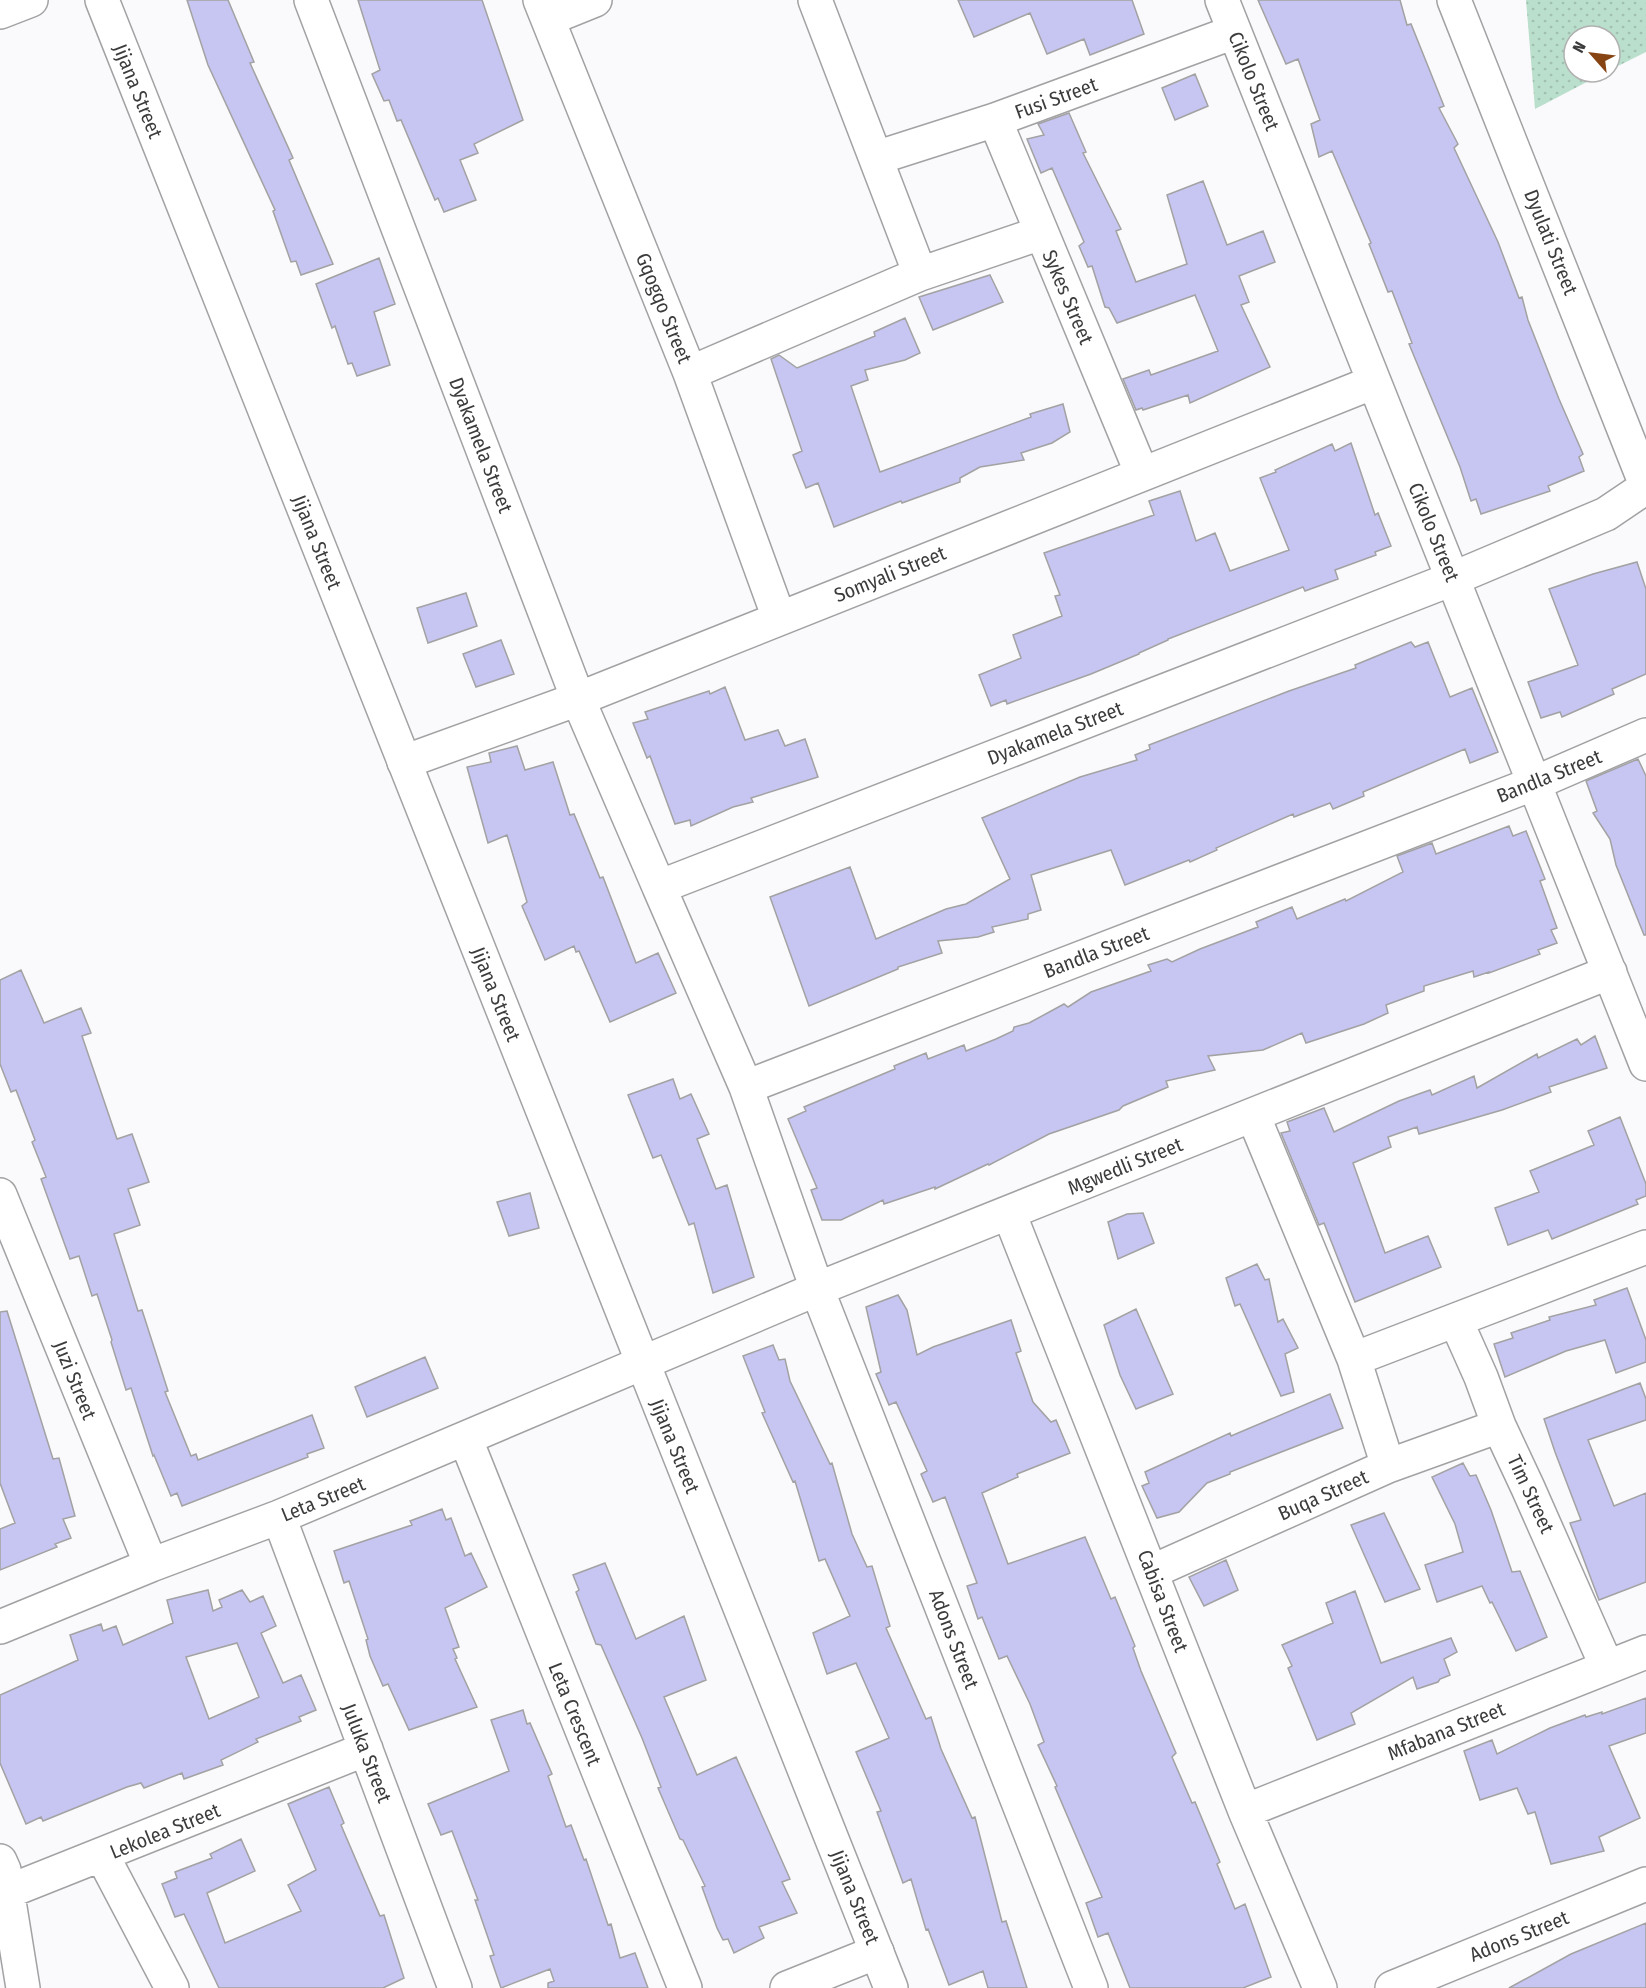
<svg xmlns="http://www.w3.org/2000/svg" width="1646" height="1988" viewBox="0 0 1646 1988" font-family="'Fira Sans Condensed',sans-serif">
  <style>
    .grass { fill: url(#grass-dots) }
    .building { fill: #c7c5f1; stroke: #a2a2a3; stroke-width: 1.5; fill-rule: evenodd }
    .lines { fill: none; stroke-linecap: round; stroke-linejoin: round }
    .minor-casing { stroke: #a2a2a4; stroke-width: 36 }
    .tertiary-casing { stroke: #a2a2a4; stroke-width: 36 }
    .minor { stroke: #fff; stroke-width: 33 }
    .tertiary { stroke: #fff; stroke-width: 33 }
    .labels { text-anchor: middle; stroke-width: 6; stroke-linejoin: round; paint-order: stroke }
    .street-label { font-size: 20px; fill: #3c3c3d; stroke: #fff }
  </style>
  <defs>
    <pattern id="grass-dots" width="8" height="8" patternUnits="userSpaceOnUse" patternTransform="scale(1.5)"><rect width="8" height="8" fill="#badfcc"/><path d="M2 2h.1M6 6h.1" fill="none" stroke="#a1c0b0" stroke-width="1.8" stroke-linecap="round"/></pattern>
  </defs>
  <rect width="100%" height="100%" fill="#fafafc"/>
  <path class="grass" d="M1526,0H1646V52L1610,70V36H1574V72H1606L1535,109Z"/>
  <path class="building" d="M187,0H228L254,62L250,63L293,158L289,160L333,264L301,275L296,261L291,262L273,211L275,210L208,65Z
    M358,0H482L523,120L474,144L478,153L460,160L476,200L444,212L438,198L435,200L401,120L397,121L389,100L384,101L372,74L380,70Z
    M958,0H1132L1144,34L1090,55L1084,39L1047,54L1030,13L974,37Z
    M1258,0H1400L1407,25L1411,24L1444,106L1439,108L1458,144L1454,148L1498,242L1519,298L1522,297L1528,320L1559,399L1583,454L1579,457L1584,471L1548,486L1550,491L1481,514L1476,499L1471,501L1460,467L1409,344L1412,343L1392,291L1388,292L1369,244L1371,243L1332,151L1319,157L1311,124L1320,120L1298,59L1286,64Z
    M1195,74L1208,106L1175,120L1162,88Z
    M1069,113L1086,152L1083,153L1121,229L1116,231L1136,282L1187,264L1167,195L1203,181L1227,245L1263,231L1275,262L1239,276L1249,302L1241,305L1270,367L1190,403L1188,395L1143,410L1142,408L1136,410L1123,379L1149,370L1151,375L1218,351L1195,295L1117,323L1109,308L1105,307L1092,266L1088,267L1079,246L1084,242L1052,168L1041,173L1027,139L1044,135L1038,124Z
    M379,258L395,304L374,312L390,365L357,376L352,363L348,364L335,326L332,328L316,284Z
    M990,275L1003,302L933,330L919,297Z
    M905,318L920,353L905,360L865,370L868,380L851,386L880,472L1031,417L1030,414L1063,404L1070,432L1052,443L1021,453L1024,460L980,467L960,478V482L902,503L901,501L834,527L818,483L806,488L793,455L802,451L771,359L779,355L797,368L875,336L874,332Z
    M1351,443L1375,515L1378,513L1391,546L1375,552L1376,555L1335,570L1338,579L1305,591L1303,587L1168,639V640L1139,653V654L1091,674L1007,704L1006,700L991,706L979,675L1021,658L1013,635L1062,616L1055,596L1060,595L1044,553L1154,515L1149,501L1180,491L1196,541L1215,533L1230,571L1289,550L1260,478L1276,472L1275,470L1332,444L1335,451Z
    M1637,562L1646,589V674L1612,689L1614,694L1562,717L1560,712L1541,718L1528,682L1578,665L1549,589L1593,574Z
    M466,593L477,626L428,643L417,608Z
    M501,640L514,674L476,687L463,654Z
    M1411,642L1415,647L1428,642L1450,697L1472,688L1498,752L1470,763L1465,749L1363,792L1364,796L1333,809L1330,803L1294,817L1293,814L1216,848L1217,850L1190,862L1189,860L1125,885L1111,850L1031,875L1041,910L1028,914V919L992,927L994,932L978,937L938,941L942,953L898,967V969L809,1006L770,897L850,867L876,939L946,909L966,904L1010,879L982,818L1080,777L1137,760L1135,755L1150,749L1149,745L1289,691L1356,668L1355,665Z
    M725,687L745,740L778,730L785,746L805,739L818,777L751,798L753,802L733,807L691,826L690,820L675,824L650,756L647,758L633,723L648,719L645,712L709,691L710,694Z
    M517,746L525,770L553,762L570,815L574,814L600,878L603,877L636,963L658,953L676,993L610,1022L579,951L576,952L574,946L545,960L522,906L527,902L507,835L488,843L467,767L491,762L489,753Z
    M1638,759L1646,776V935H1644L1616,865L1610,839L1593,813L1597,811L1586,781Z
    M1509,826L1513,836L1526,831L1545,879L1540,881L1557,928L1551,930L1557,943L1538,950L1540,954L1489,973V972L1474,977L1473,971L1424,986V991L1386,1005L1388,1013L1364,1024L1306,1043L1302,1033L1263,1050L1208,1056L1215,1070L1166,1081L1168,1087L1123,1106L1119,1110L1049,1134L989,1165L988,1164L935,1189V1187L884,1204L883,1200L841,1220H822L811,1190L817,1188L788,1119L806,1111L804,1107L895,1069L894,1066L926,1053L928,1059L964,1045L966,1051L996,1039L1013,1031L1014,1027L1029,1023L1064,1004L1068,1007L1091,992L1151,971L1148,965L1167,959L1172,962L1200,949L1258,927L1256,922L1292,907L1297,919L1345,899L1346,901L1403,872L1397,856L1432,843L1436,854Z
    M21,970L44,1023L81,1008L91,1033L82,1036L117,1139L132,1134L149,1182L128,1189L140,1225L114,1234L138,1311L142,1310L168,1391L165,1392L191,1456L196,1454L198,1460L312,1415L324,1448L307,1454L308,1457L182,1506L177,1493L171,1496L154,1455L153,1456L131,1388L126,1390L111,1342L112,1340L97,1294L92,1296L79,1256L70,1259L41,1179L46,1177L32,1142L35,1140L16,1090L11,1092L0,1064V980Z
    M1595,1036L1607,1068L1549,1087L1551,1092L1502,1110L1419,1134L1417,1127L1388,1137L1391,1147L1353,1163L1385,1253L1428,1236L1441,1267L1355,1302L1324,1223L1319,1225L1281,1133L1290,1131L1287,1122L1324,1108L1334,1132L1399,1101L1430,1090L1432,1095L1474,1076L1477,1088L1537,1054L1538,1058L1577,1039L1581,1045Z
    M673,1079L680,1099L691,1094L709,1134L697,1139L716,1189L727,1185L754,1277L713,1293L694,1223L689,1225L661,1155L653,1158L628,1095Z
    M1620,1117L1646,1184V1196L1636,1200L1638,1204L1552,1239L1548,1230L1508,1245L1495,1208L1539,1192L1530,1171L1594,1145L1588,1131Z
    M530,1193L539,1228L509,1236L497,1202Z
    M1143,1213L1154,1243L1118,1259L1108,1222L1127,1214Z
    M1257,1264L1265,1280L1269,1279L1278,1322L1283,1319L1298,1348L1285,1354L1294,1392L1281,1396L1240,1304L1235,1306L1226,1278Z
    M1627,1288L1646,1340V1362L1616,1373L1605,1340L1566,1351L1505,1377L1494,1344L1513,1338L1511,1333L1550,1320L1549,1317L1596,1305L1594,1300Z
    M898,1295L907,1310L917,1355L933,1347L1011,1320L1021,1351L1016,1353L1033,1402L1051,1422L1056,1420L1070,1453L1017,1474L1018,1477L982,1493L1008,1564L1085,1537L1111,1599L1115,1597L1135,1646L1133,1648L1141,1671L1176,1753L1172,1757L1192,1803L1195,1802L1220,1862L1217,1864L1235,1909L1245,1904L1271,1977L1243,1988H1130L1108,1933L1098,1937L1086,1903L1102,1897L1055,1787L1057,1786L1038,1745L1044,1742L1030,1704L1007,1656L999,1659L982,1617L978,1619L967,1586L977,1583L945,1497L933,1502L921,1474L927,1471L896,1402L889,1405L876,1374L881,1372L866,1307Z
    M1136,1309L1173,1394L1136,1409L1120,1375L1104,1325Z
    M7,1311L53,1459L59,1458L75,1516L63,1519L71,1538L55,1544L57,1547L0,1570V1529L15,1523L0,1483V1312Z
    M773,1345L779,1360L785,1359L790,1381L830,1464L832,1463L852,1534L867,1567L872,1566L890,1626L886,1628L926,1719L931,1717L941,1749L972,1818L975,1817L1002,1922L1006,1921L1027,1988H988L983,1971L949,1985L928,1929L926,1930L911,1879L903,1883L877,1812L881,1811L856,1752L889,1738L856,1663L827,1674L813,1633L850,1616L825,1559L819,1561L795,1481L793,1482L762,1413L765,1412L743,1356Z
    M425,1357L438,1388L367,1417L355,1387Z
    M1640,1383L1646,1399V1420L1588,1440L1614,1506L1646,1493V1582L1599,1600L1570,1523L1581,1520L1555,1452L1544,1419Z
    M1330,1394L1343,1428L1230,1472V1474L1207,1483L1179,1512L1157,1518L1142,1486L1149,1483L1145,1472L1230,1433L1231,1436Z
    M1463,1463L1470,1476L1476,1475L1491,1510L1512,1572L1520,1571L1547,1637L1516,1651L1492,1602L1490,1603L1482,1586L1437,1602L1425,1565L1463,1552L1455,1524L1432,1477Z
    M442,1509L446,1520L451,1518L465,1556L471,1553L487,1587L445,1608L459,1647L453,1649L457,1658L455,1659L477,1707L409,1730L388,1684L383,1686L370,1656L366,1640L368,1639L349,1581L344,1583L334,1551L412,1525L410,1521Z
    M1384,1513L1420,1589L1385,1602L1351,1525Z
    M1226,1560L1238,1590L1204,1606L1189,1577Z
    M605,1563L636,1639L684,1616L706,1680L664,1697L697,1775L736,1757L790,1879L782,1882L797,1913L759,1927L764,1938L734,1953L728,1939L723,1940L717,1928L702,1887L705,1886L683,1840L680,1839L658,1788L661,1787L642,1738L601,1645L596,1644L576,1592L579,1590L573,1575Z
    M208,1590L213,1611L222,1607L219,1600L242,1590L250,1602L263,1596L276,1626L261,1633L283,1683L301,1675L316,1710L299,1717L301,1721L256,1739L258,1742L221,1760L223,1765L184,1779L182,1773L144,1788L141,1783L127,1787L43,1821L41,1817L26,1824L0,1763V1695L78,1660L70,1635L101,1624L103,1631L116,1626L123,1645L173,1623L167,1600ZM237,1643L259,1697L209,1719L186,1657Z
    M1355,1591L1381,1663L1451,1638L1457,1652L1444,1659L1450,1675L1440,1679L1438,1682L1417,1689L1413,1677L1351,1713L1355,1724L1317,1740L1288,1668L1292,1666L1282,1645L1333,1623L1326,1603Z
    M1646,1698V1733L1609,1746L1640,1818L1599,1837L1604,1851L1551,1864L1535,1812L1528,1814L1517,1788L1480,1800L1464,1751L1492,1740L1497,1754L1550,1728L1585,1715L1586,1717L1602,1712V1714Z
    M523,1710L527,1724L530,1723L552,1774L548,1776L566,1827L571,1825L584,1860L586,1859L608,1925L611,1924L620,1958L635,1953L648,1988H548V1983L554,1981L550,1969L501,1988L490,1956L494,1955L475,1900H478L452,1831L441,1835L428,1804L509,1771L491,1720Z
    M329,1787L344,1823L341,1825L380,1916L384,1915L404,1978L383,1988H219L184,1914L175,1917L162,1884L177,1878L175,1872L212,1858L210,1854L241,1839L255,1871L207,1893L225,1943L301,1911L288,1885L316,1870L288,1804Z
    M1646,1923V1988H1509L1571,1954Z"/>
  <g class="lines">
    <defs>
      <path id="minor" d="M311,0L578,699L659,887L1452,579L1606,514L1646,487
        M540,0L690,373L779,618
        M815,0L920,274
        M1222,0L1646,1064
        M1454,0L1646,485
        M0,12L31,0
        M548,19L595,0
        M995,120L1142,474
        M876,158L995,120L1234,32
        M690,373L920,274L1041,233
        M404,762L578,699L1374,382
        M659,887L746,1087
        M1253,1115L1354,1359L1388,1466
        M0,1195L151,1565
        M1009,1213L1245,1811L1320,1988
        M1456,1321L1481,1377L1499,1426L1528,1488L1607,1667
        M1354,1359L1646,1247
        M466,1440L685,1988
        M279,1517L455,1988
        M1151,1572L1388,1466L1499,1426
        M0,1627L151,1565L279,1517L817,1289L1610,972
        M1245,1811L1646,1652
        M102,1855L172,1988
        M0,1861L4,1870L23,1988
        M7,1892L366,1749
        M787,1988L877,1952
        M1091,1988L817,1289L746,1087L1535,783L1646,735
        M1392,1988L1646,1884"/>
      <path id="tertiary" d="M102,0L891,1988"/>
    </defs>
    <use href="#minor" class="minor-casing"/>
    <use href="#tertiary" class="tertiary-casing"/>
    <use href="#minor" class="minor"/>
    <use href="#tertiary" class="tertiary"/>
  </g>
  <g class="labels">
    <g class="street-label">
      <text transform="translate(1254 81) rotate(68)" y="7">Cikolo Street</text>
      <text transform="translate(138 91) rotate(68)" y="7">Jijana Street</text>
      <text transform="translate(1056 98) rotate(-20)" y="7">Fusi Street</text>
      <text transform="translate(1551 242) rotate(68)" y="7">Dyulati Street</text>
      <text transform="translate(1068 297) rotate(67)" y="7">Sykes Street</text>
      <text transform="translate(664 308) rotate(68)" y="7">Gqogqo Street</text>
      <text transform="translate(481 445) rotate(69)" y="7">Dyakamela Street</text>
      <text transform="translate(1434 532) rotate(68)" y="7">Cikolo Street</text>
      <text transform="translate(317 542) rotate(68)" y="7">Jijana Street</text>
      <text transform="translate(890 574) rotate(-22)" y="7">Somyali Street</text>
      <text transform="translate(1055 733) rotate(-21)" y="7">Dyakamela Street</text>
      <text transform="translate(1549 776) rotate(-22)" y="7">Bandla Street</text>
      <text transform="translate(1096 952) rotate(-21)" y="7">Bandla Street</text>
      <text transform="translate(496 994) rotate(68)" y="7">Jijana Street</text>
      <text transform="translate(1125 1166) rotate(-22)" y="7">Mgwedli Street</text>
      <text transform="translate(75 1380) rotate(68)" y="7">Juzi Street</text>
      <text transform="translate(675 1446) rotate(68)" y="7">Jijana Street</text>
      <text transform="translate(1531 1494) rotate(65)" y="7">Tim Street</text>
      <text transform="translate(1323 1495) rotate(-24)" y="7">Buqa Street</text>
      <text transform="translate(323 1499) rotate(-22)" y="7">Leta Street</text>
      <text transform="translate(1163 1601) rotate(69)" y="7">Cabisa Street</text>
      <text transform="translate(954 1639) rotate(69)" y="7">Adons Street</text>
      <text transform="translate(575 1714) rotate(68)" y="7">Leta Crescent</text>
      <text transform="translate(1446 1731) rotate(-22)" y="7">Mfabana Street</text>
      <text transform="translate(367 1753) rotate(69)" y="7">Juluka Street</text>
      <text transform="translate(165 1831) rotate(-22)" y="7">Lekolea Street</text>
      <text transform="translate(855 1897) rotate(68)" y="7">Jijana Street</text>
      <text transform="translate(1519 1936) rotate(-22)" y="7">Adons Street</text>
    </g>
  </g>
  <g transform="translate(1592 54) rotate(298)"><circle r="28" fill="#ffffff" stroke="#b1b1b1" stroke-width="1.5"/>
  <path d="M0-4.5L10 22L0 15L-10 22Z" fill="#864413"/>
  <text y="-9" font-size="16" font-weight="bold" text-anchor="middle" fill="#3c3c3d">N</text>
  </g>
</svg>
